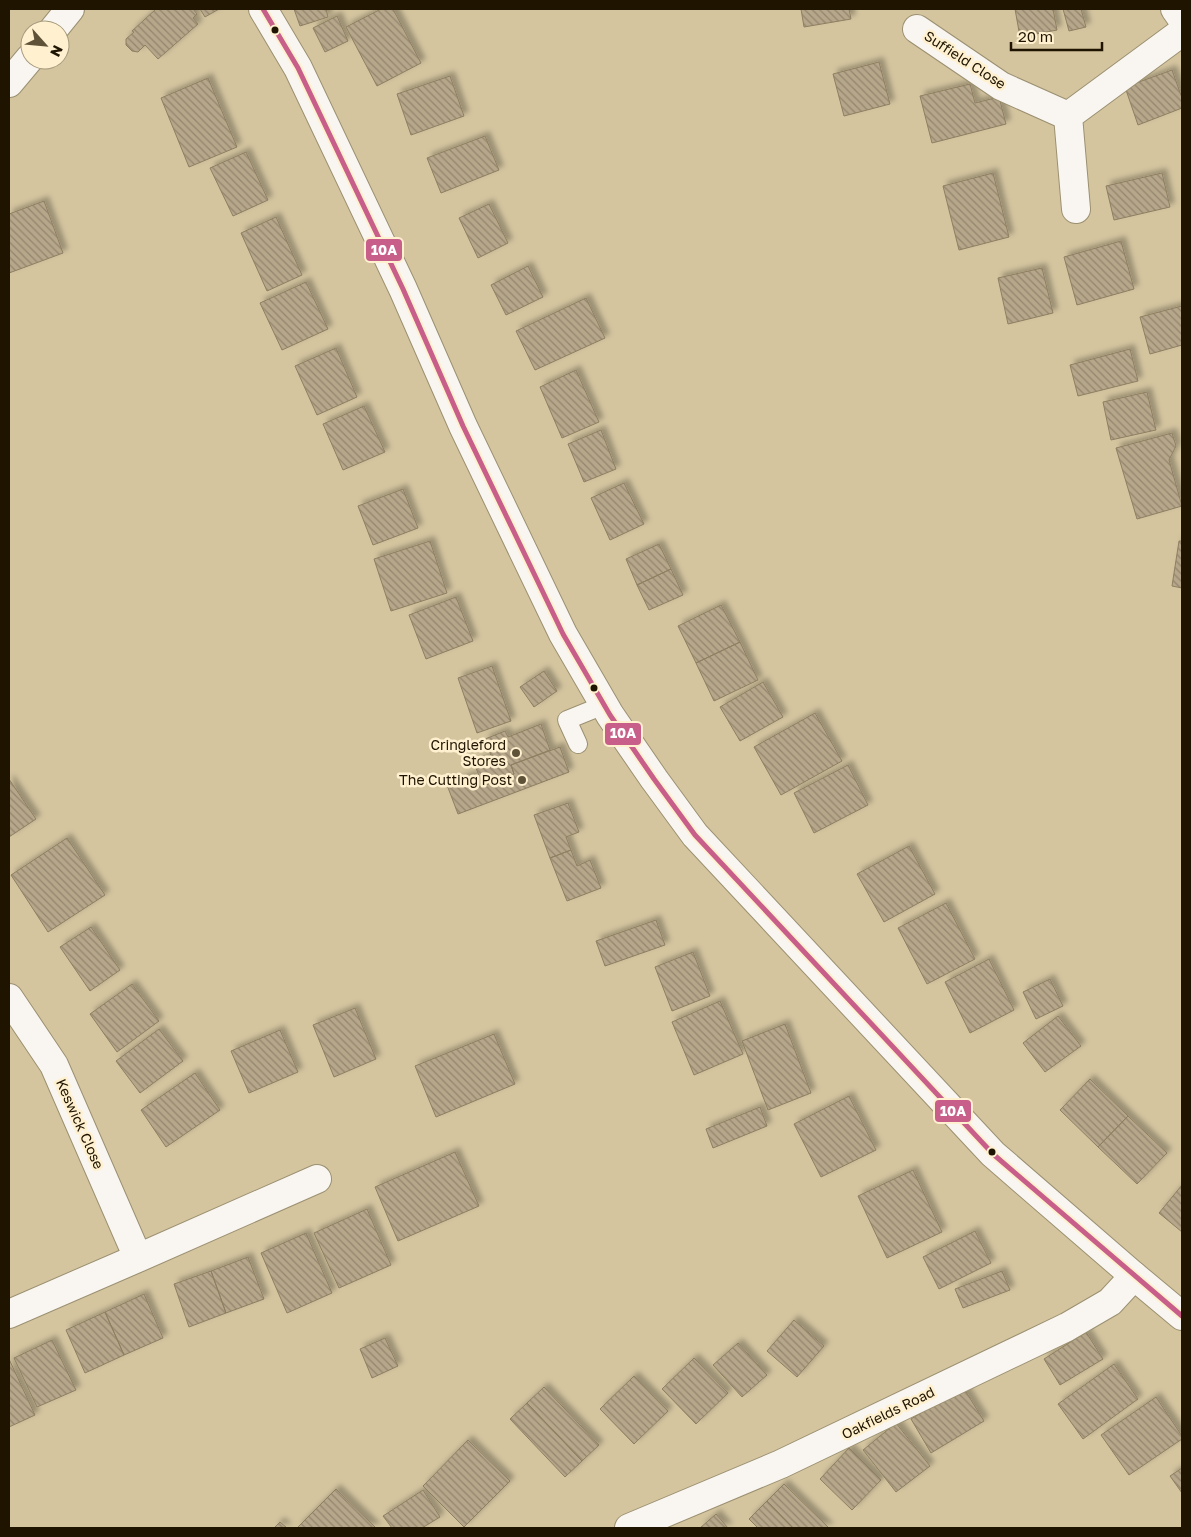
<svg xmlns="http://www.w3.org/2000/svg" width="1191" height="1537" viewBox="0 0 1191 1537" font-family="'Golos Text',sans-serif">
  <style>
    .building { fill: url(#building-back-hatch); stroke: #8e7f61; filter: url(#shadow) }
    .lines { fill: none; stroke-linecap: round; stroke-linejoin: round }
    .lane-casing { stroke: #9b9071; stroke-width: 20 }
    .street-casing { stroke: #9b9071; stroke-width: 30 }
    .secondary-casing { stroke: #9b9071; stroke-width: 30 }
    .lane { stroke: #f9f6f1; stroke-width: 18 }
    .street { stroke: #f9f6f1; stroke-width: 28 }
    .secondary { stroke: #f9f6f1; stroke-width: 28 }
    .bus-1-casing { stroke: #fff1cf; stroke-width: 9 }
    .bus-1 { stroke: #c75f8a; stroke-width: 5 }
    .bus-dot { fill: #1e1400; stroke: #fff1cf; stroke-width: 2 }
    .poi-dot { fill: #5e5238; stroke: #fff1cf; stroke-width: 2 }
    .labels { text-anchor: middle; stroke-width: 5; stroke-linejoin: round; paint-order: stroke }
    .street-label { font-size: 14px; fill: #1e1400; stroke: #fff1cf }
    .poi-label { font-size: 14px; fill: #1e1400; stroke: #fff1cf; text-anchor: end }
    .line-badge { stroke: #fff1cf; stroke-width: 2 }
    .badge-label { font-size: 14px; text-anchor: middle; font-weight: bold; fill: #fff }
  </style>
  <defs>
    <pattern id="building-back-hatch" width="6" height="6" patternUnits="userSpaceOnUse" patternTransform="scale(1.25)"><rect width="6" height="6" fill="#b6a68a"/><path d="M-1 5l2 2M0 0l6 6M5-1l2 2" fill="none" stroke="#93866e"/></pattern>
    <filter id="shadow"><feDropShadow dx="4.5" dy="-4.5" stdDeviation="2.5" flood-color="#0004"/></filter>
  </defs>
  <rect width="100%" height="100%" fill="#d4c59f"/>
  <path class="building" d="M156,9H193L197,14L193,18L198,24L158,59L145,45L138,52L132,51L126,45V39L134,32L132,31Z
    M200,9H219L205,17Z
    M294,9H326L328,17L300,26Z
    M381,9H393L421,63L377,86L346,27Z
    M801,9H849L851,19L804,27Z
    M1015,9H1053L1057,30L1020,37Z
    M1063,9H1082H1081L1086,27L1069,31Z
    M337,16L348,41L325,52L313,28Z
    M879,62L890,104L844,116L833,74Z
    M1172,70L1182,98V108L1138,125L1125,87Z
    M450,76L464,116L411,135L397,94Z
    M208,78L237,147L189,167L161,98Z
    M970,84L975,103L999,97L1006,124L932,143L920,96Z
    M485,136L499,170L441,193L427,158Z
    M246,152L268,200L233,216L210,168Z
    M993,173L1009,237L959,250L943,186Z
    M1162,173L1170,207L1114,220L1106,186Z
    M44,201L63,253L9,273V214Z
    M489,204L508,243L478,258L459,218Z
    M276,217L302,275L267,291L241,233Z
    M1121,241L1134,289L1077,305L1064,257Z
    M528,266L543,297L506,315L491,285Z
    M1042,268L1053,313L1008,324L998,278Z
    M306,282L328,329L282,350L260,303Z
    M586,298L605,338L535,370L516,331Z
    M1182,306V345L1150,354L1140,317Z
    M336,348L357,397L317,415L295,366Z
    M1130,349L1138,381L1078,396L1070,365Z
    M576,370L599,422L562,438L540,387Z
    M1147,392L1156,430L1111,440L1103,402Z
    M364,406L385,452L343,470L323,424Z
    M601,430L616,469L584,482L568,444Z
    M1172,433L1176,446L1169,460L1182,506L1137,519L1116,448Z
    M624,483L644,524L610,540L591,498Z
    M403,489L418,528L373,545L358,506Z
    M430,541L447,593L391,611L374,559Z
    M1179,541H1182V588L1172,586Z
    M659,544L671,569L637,585L626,559Z
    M671,569L683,595L649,610L637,585Z
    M456,597L473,641L426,659L409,615Z
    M721,605L740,642L696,663L678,626Z
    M740,642L758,680L714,701L696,663Z
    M492,666L511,721L477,733L458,678Z
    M544,671L557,691L534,707L520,687Z
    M763,682L783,717L740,741L720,707Z
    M815,713L842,761L781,795L754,747Z
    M541,724L550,750L511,765L514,774L483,786L474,763L491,756L485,739L505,731L508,737Z
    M560,747L569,772L458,814L447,785L473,775L477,787L483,786L514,774L511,765Z
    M848,765L868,805L814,833L794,793Z
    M9,779L36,819L9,837Z
    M568,803L579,832L566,837L571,850L550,858L534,815Z
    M67,838L105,895L48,932L11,875Z
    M909,846L935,894L884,922L857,874Z
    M571,850L577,866L590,860L601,888L567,901L550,858Z
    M946,903L975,959L927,984L898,928Z
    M656,920L665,945L605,966L596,941Z
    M91,927L120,970L90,991L60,947Z
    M693,952L710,996L672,1011L655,967Z
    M989,959L1014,1010L970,1033L945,982Z
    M1050,979L1063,1006L1036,1019L1023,992Z
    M132,984L159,1021L117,1052L90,1014Z
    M720,1001L743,1054L694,1075L672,1022Z
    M355,1008L376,1059L334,1077L313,1025Z
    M1058,1016L1081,1046L1045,1072L1023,1043Z
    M785,1024L811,1093L768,1110L742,1041Z
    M159,1029L183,1061L140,1093L116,1061Z
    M280,1030L298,1072L249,1093L231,1051Z
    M494,1034L515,1084L436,1117L415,1066Z
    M195,1073L220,1110L166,1147L141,1110Z
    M1090,1079L1128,1116L1098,1147L1060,1110Z
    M849,1096L876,1150L821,1177L794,1124Z
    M760,1107L767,1126L713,1148L706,1129Z
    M1128,1116L1167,1153L1137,1184L1098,1147Z
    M455,1152L479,1206L398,1241L375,1187Z
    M913,1170L942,1232L887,1258L858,1196Z
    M1182,1185V1232L1159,1213Z
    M367,1209L391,1265L339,1288L314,1233Z
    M975,1231L991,1263L939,1289L923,1257Z
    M306,1233L332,1293L287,1313L261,1253Z
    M248,1257L264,1299L226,1313L211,1271Z
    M211,1271L226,1313L189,1327L174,1284Z
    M1002,1271L1010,1290L963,1308L955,1289Z
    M144,1294L163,1338L124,1355L105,1312Z
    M105,1312L124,1355L85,1373L66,1330Z
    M794,1320L824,1346L797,1377L767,1351Z
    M1086,1332L1103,1359L1060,1385L1044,1359Z
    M385,1338L398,1366L372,1378L360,1349Z
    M52,1340L76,1390L37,1407L14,1358Z
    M738,1343L767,1375L742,1397L713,1365Z
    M694,1358L728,1393L696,1424L662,1389Z
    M9,1359L35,1415L9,1427Z
    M1114,1364L1138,1399L1083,1439L1058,1404Z
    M634,1376L668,1411L634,1444L600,1409Z
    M544,1387L599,1445L582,1461L527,1403Z
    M963,1387L984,1421L931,1453L911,1419Z
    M1156,1397L1182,1436V1439L1129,1475L1101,1435Z
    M527,1403L582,1461L565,1477L510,1419Z
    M896,1423L930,1466L896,1492L863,1450Z
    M468,1440L510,1481L464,1527L423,1486Z
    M849,1448L881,1480L852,1510L820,1479Z
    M1182,1468V1493L1170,1476Z
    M784,1484L829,1528H793L767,1501Z
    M336,1489L376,1528H297Z
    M423,1490L440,1517L422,1528H392L383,1516Z
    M767,1501L793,1528H758L749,1519Z
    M716,1514L728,1528H700Z
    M280,1522L287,1528H274Z"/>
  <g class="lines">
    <defs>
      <path id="lane" d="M578,744L567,720L604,705"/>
      <path id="street" d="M1175,9L1182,19
        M917,29L1001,86L1068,116
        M1076,209L1068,116L1182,32
        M9,998L54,1065L138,1258L9,1314
        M138,1258L317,1179
        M629,1528L781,1464L1067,1327L1110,1302L1134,1276"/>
      <path id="secondary" d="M263,9L298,68L403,289L463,426L563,634L610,715L654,779L695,835L993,1154L1134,1276L1182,1316
        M53,30L70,9
        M9,83L30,58"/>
    </defs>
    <use href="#lane" class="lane-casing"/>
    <use href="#street" class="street-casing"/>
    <use href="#secondary" class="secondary-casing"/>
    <use href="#lane" class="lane"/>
    <use href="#street" class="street"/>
    <use href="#secondary" class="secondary"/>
    <defs>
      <path id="bus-1" d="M263,9L298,68L403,289L463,426L563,634L610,715L654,779L695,835L993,1154L1182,1316"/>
    </defs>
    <use href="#bus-1" class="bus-1-casing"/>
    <use href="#bus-1" class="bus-1"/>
  </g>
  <g class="bus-dot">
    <circle cx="275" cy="30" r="4.5"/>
    <circle cx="594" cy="688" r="4.5"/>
    <circle cx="992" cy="1152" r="4.5"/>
  </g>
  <g class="poi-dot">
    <circle cx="516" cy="753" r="5"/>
    <circle cx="522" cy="780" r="5"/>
  </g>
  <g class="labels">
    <g class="street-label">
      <text transform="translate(965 60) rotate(33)" y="5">Suffield Close</text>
      <text transform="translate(80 1124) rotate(66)" y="5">Keswick Close</text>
      <text transform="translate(888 1413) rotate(-26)" y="5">Oakfields Road</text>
    </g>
    <g class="poi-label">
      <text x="506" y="750">Cringleford<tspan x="506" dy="16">Stores</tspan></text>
      <text x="512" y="785">The Cutting Post</text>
    </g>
  </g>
  <g class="line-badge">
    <rect x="365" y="238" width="38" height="24" rx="5" fill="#c75f8a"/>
    <rect x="604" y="722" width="38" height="24" rx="5" fill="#c75f8a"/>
    <rect x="934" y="1099" width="38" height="24" rx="5" fill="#c75f8a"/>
  </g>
  <g class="badge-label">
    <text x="384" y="255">10A</text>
    <text x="623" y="738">10A</text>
    <text x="953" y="1116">10A</text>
  </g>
  <rect width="1191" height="1537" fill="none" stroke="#1e1400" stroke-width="20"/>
  <g transform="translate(45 45) rotate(117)"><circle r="24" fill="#fff1cf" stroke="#a5997c"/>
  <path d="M0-4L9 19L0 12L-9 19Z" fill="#5e5238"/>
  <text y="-8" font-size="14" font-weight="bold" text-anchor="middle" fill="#1e1400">N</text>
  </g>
  <path d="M1011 42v8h91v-8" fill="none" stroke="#1e1400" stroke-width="2.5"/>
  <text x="1018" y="42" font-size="15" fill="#1e1400" stroke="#fff1cf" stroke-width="4" paint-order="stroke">20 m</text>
</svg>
